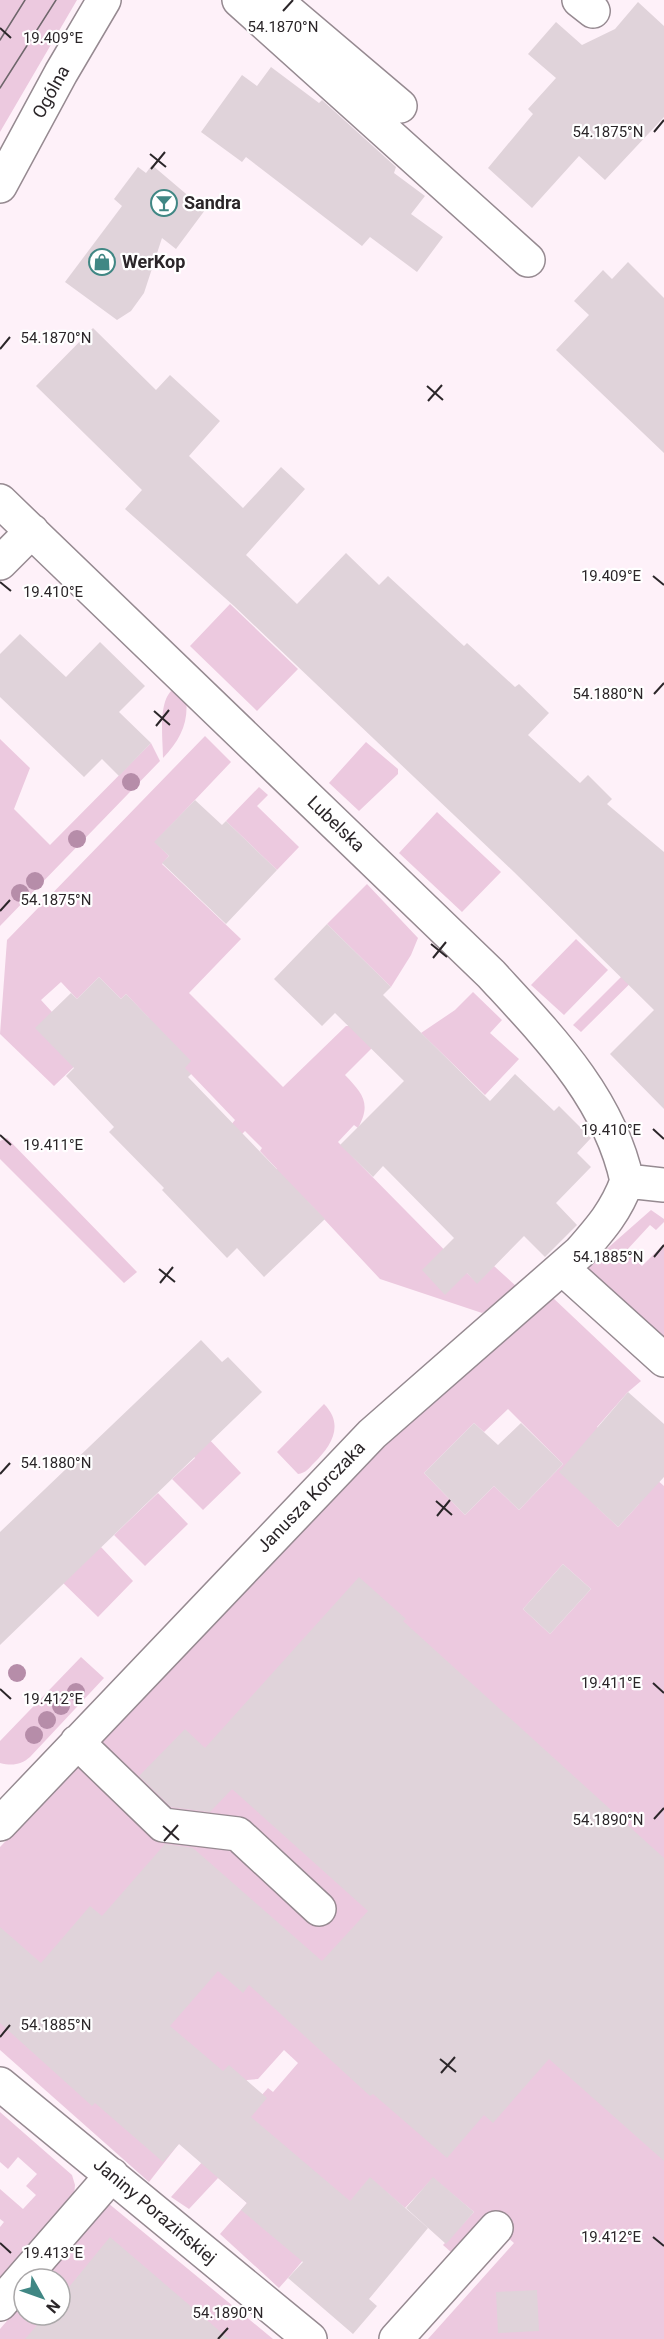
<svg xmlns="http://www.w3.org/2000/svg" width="664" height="2339" viewBox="0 0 664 2339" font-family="Roboto,sans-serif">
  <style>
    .green { fill: #ecc9df; fill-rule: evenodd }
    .building { fill: #e0d3da }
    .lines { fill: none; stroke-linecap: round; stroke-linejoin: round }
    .minor-casing { stroke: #968a91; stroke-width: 36 }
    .minor { stroke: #fff; stroke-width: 33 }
    .tram { stroke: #6e666b; stroke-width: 1.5 }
    .tree { fill: #b68da9 }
    .ticks { fill: none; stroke: #2b2629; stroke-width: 2 }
    .labels { text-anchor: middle; stroke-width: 4.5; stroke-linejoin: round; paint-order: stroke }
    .street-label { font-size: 18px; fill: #2b2629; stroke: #fff }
    .poi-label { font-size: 18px; font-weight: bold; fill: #2b2629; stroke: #fff; text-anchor: start }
    .ticks-label { font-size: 15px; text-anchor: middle; fill: #2b2629; stroke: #fff; stroke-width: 4.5; stroke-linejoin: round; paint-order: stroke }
  </style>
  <rect width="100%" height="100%" fill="#fef1f9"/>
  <path class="green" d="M0,0H77L0,132Z
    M230,604L298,669L257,711L190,646Z
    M175,688L186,698C189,723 180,740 163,758C163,739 157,698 175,688Z
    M205,736L231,762L155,842L169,856L162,864L241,939L189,993L283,1087L346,1026H353L374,1046L345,1075C362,1093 372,1103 358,1128L354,1125L338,1142L477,1283L494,1266L516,1286L497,1305L482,1313L380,1279L308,1202L271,1174L277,1169L260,1151L262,1148L245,1131L240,1136L230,1126L235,1120L191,1074L186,1078L148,1017L126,994L121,999L99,977L77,999L61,982L41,1000L52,1012L79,1062L54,1086L0,1034L7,940Z
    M0,739L30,768L14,809L50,845L151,743L160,761L0,926Z
    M366,742L398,769V774L359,811L329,783Z
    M259,787L268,795L257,806L299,847L277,870L226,821Z
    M437,812L501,872L462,912L399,853Z
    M367,884L418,938L411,955L391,987L327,924Z
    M576,939L608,970L564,1015L531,985Z
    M652,946L660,954L581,1032L573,1025Z
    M473,992L502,1020L490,1033L519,1059L485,1095L421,1033L455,1010Z
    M7,1138L137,1272L124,1283L0,1159V1141Z
    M651,1210L664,1219V1222L656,1230L650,1225L626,1251L642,1266L664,1244V1345L585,1268Z
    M551,1296L641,1381L628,1392L597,1427L664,1486V2339H428L514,2243L492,2224L467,2250L452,2253L443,2245L474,2212L433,2178L405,2208L370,2178C339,2214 311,2253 279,2288L220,2234L247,2203L218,2178L189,2209L171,2197L268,2088L273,2092L298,2063L284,2050L258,2079L247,2080L189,2148L181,2141L149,2182L0,2050V1847L77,1767L89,1776L112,1752L99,1742L386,1445L470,1366ZM508,1409L563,1464L519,1510L494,1486L465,1515L424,1473L474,1423L484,1432ZM619,1485L639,1504L618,1527L597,1507ZM563,1564L591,1589L550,1634L523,1609Z
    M324,1404C345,1425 331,1446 314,1463C309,1468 306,1473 298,1474L277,1452Z
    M206,1436L241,1473L203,1510L172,1479L195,1458L190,1451Z
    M158,1493L188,1524L145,1566L114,1535Z
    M101,1547L133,1581L98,1617L58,1578Z
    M81,1657L104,1678L30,1757C21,1765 12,1766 0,1763V1741Z
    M0,2112L72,2175L75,2185L74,2196L0,2285V2227L4,2222L0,2219V2189L23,2209L36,2195L26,2186L37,2174L18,2157L8,2169L0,2162Z
    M108,2203L273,2339H0V2329L24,2301V2315H60V2279H43Z"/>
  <path class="building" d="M638,2L664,26V117L605,180L579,156L532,208L488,168L533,114L528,109L556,78L528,54L556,22L582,45L615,29Z
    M271,67L319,103L322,100L396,167L394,173L425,196L411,214L443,237L417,272L370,237L362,246L246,157L242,162L201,132L242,75L257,86Z
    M152,165L205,210L176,249L162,238L144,293L131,311L117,320L65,282L122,206L114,199L138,167L146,173Z
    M628,262L664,298V453L556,350L589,315L574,301L603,270L612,279Z
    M93,328L156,390L170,375L220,421L189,456L243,508L281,467L305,489L246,555L297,604L346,553L379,585L388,576L464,646L467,643L515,687L519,684L549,713L528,735L580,783L588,775L612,799L607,804L664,852V1109L610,1054L654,1010L514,872L234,606L125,509L142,490L36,386Z
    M20,634L66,677L100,642L145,686L119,712L151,743L119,776L102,759L84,777L0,697V654Z
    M195,800L222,825L226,821L277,870L226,924L162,863L169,856L154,842Z
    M327,924L391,987L383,995L490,1101L515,1074L554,1111L559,1106L591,1138L577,1153L591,1167L556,1203L577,1225L545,1257L524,1236L477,1284L467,1273L445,1295L422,1270L454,1238L383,1166L373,1177L340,1145L404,1081L335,1013L322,1026L274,979Z
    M99,977L121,999L126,994L191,1061L185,1068L191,1074L188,1077L325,1219L264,1277L237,1248L227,1258L162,1190L164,1188L109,1132L114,1127L66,1076L74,1068L35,1028L71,993L77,999Z
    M201,1340L222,1362L228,1357L262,1392L0,1645V1532Z
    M628,1392L664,1424V1477L618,1527L559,1472Z
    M474,1423L498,1445L521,1423L563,1464L519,1510L494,1486L465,1515L424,1473Z
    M563,1564L591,1589L550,1634L523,1609Z
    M359,1577L406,1619L403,1621L664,1858V2161L549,2059L493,2123L484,2115L447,2158L373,2094L370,2096L249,1985L243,1993L218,1971L170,2026L223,2071L229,2065L267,2098L251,2117L350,2201L370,2177L428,2228L369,2299L377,2306L353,2334L288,2278L303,2262L241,2210L247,2203L179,2144L163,2162L95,2103L92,2106L0,2023V1927L41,1963L90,1906L102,1916L165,1844L193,1848L322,1961L368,1911L232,1789L210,1812L171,1807L139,1776L185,1729L205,1748Z
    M433,2177L474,2212L446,2244L406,2208Z
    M110,2237L229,2339H25L46,2315H60V2298Z
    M537,2290L539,2331L498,2333L496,2292Z"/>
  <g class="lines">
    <defs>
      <path id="minor" d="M239,0L528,260
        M275,0L400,106
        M579,0L593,11
        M0,186L61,73L104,0
        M0,501L491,974C547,1035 609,1097 627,1181
        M0,563L32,531
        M627,1181L664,1185
        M562,1268L664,1360
        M77,1742L163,1825L238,1834L319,1909
        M0,1824L372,1434L580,1252C601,1228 616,1211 627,1181
        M0,2084L310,2339
        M0,2304L112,2175
        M396,2339L496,2228"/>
    </defs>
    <use href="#minor" class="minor-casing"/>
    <use href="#minor" class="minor"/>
    <path class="tram" d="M0,40L25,0
      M0,88L56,0"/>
  </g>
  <g class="tree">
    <circle cx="131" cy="782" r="9"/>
    <circle cx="77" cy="839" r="9"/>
    <circle cx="35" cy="881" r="9"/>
    <circle cx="20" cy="893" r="9"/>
    <circle cx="17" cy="1673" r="9"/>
    <circle cx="76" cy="1692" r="9"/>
    <circle cx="61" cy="1706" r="9"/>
    <circle cx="47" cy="1720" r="9"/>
    <circle cx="34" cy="1735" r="9"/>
  </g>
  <path class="ticks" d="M283,11L293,0M0,28L11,38M654,132L664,120M150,154L166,167M151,169L165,152M0,349L10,337M427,386L443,400M428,401L442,385M653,576L664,585M0,582L11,591M654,694L664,683M154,711L170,725M156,726L169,710M0,911L10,900M431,944L447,957M433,958L446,942M653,1129L664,1139M0,1135L11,1145M654,1257L664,1245M159,1269L175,1282M160,1283L173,1267M0,1474L10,1463M436,1501L452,1515M437,1516L450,1500M653,1683L664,1693M0,1689L11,1699M654,1819L664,1808M163,1826L179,1840M164,1841L178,1825M0,2037L10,2025M440,2059L456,2072M441,2073L455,2057M653,2237L664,2246M0,2243L11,2253M218,2339L228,2328"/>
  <defs>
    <symbol id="bar-ring" viewBox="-11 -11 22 22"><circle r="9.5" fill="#fff" stroke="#408784" stroke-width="1.5"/><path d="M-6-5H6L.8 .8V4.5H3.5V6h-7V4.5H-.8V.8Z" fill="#408784"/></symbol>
    <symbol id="shop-ring" viewBox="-11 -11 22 22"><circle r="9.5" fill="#fff" stroke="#408784" stroke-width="1.5"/><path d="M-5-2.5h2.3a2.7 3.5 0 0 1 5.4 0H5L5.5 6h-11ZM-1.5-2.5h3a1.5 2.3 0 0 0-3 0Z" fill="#408784"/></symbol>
  </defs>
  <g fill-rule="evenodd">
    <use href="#bar-ring" x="149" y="188" width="30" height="30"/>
    <use href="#shop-ring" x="87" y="247" width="30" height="30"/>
  </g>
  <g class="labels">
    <g class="street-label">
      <text transform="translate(51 92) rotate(-61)" y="6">Ogólna</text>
      <text transform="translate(336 824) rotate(44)" y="6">Lubelska</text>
      <text transform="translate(311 1497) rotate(-46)" y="6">Janusza Korczaka</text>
      <text transform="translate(155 2211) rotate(40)" y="6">Janiny Porazińskiej</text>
    </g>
    <g class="poi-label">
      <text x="184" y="209">Sandra</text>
      <text x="122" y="268">WerKop</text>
    </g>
  </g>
  <g class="ticks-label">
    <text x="283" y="32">54.1870°N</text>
    <text x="53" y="43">19.409°E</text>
    <text x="608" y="137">54.1875°N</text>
    <text x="56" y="343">54.1870°N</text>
    <text x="611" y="581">19.409°E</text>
    <text x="53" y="597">19.410°E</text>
    <text x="608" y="699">54.1880°N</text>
    <text x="56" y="905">54.1875°N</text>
    <text x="611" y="1135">19.410°E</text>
    <text x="53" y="1150">19.411°E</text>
    <text x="608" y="1262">54.1885°N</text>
    <text x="56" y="1468">54.1880°N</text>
    <text x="611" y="1688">19.411°E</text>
    <text x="53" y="1704">19.412°E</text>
    <text x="608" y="1825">54.1890°N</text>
    <text x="56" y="2030">54.1885°N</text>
    <text x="611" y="2242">19.412°E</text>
    <text x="53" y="2258">19.413°E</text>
    <text x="228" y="2318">54.1890°N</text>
  </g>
  <g transform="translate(42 2297) rotate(130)"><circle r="28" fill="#ffffff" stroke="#aaa8a9" stroke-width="1.5"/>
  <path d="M0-4.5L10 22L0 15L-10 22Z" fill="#408784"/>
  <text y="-9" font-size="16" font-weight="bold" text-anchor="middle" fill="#2b2629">N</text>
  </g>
</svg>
